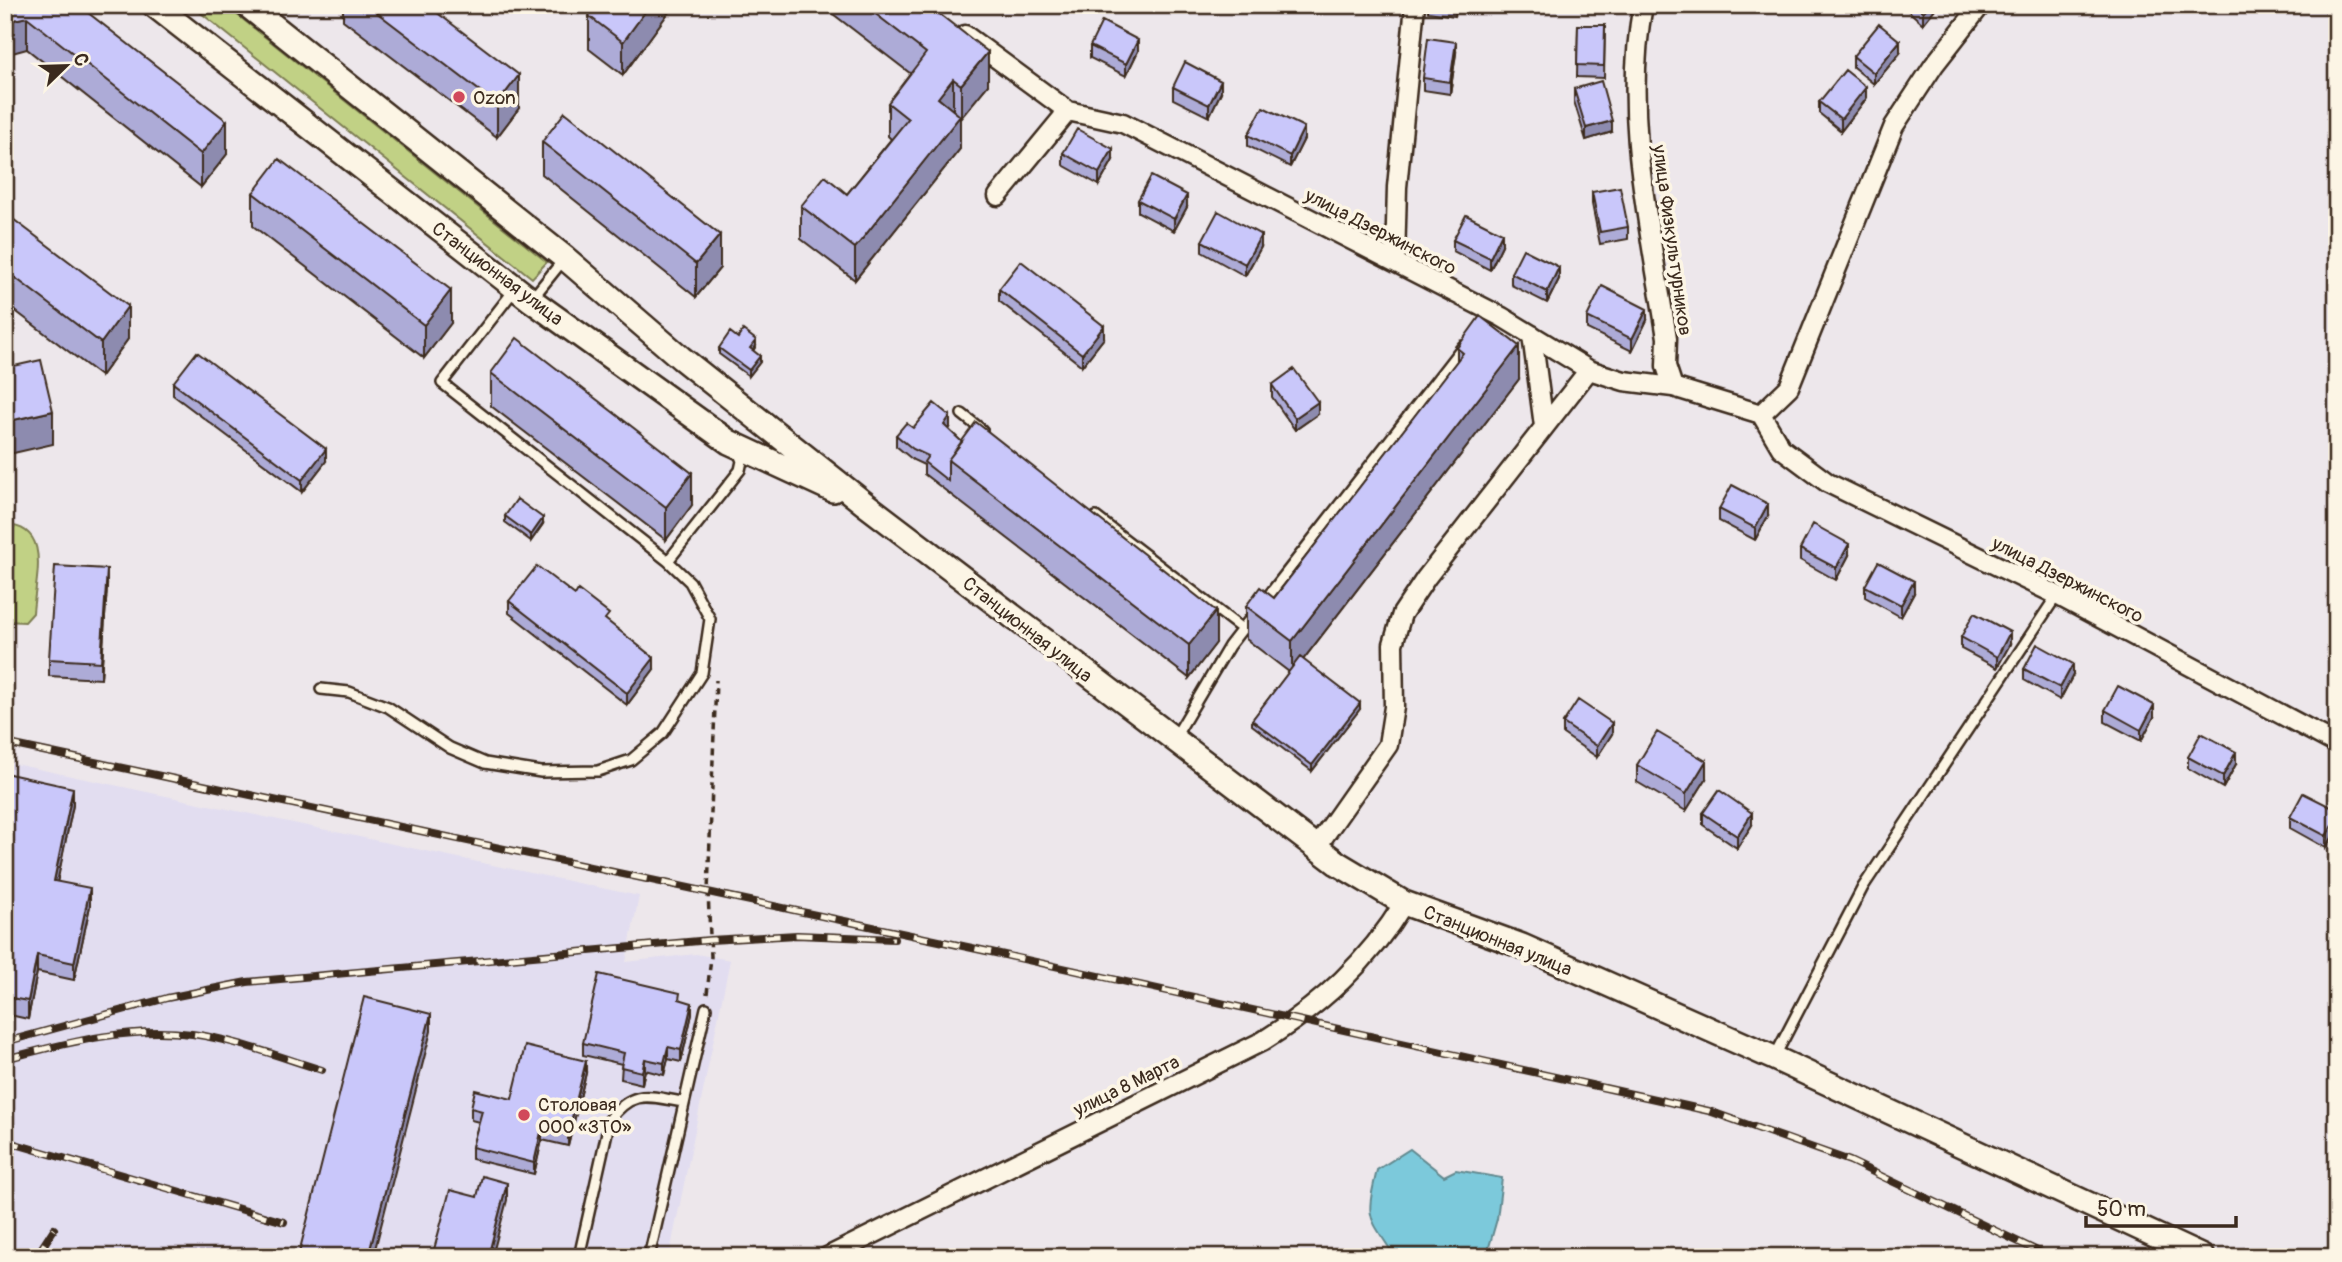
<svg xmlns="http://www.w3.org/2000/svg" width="2342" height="1262" viewBox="0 0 2342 1262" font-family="Pangolin,sans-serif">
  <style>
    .built { fill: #e2ddf0 }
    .green { fill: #c1d185; stroke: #7e7e52; stroke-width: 2 }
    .water { fill: #7cc9db; stroke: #62898f; stroke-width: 2 }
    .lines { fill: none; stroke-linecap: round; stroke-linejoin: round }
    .service-casing { stroke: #3b2a1e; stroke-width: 14 }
    .minor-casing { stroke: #3b2a1e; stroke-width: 23 }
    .tertiary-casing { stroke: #3b2a1e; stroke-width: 28 }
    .path { stroke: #3b2a1e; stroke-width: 3.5; stroke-dasharray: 7 5; stroke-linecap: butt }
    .service { stroke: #fcf5e5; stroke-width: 9 }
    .minor { stroke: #fcf5e5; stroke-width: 18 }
    .tertiary { stroke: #fcf5e5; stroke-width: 23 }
    .rail-casing { stroke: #3b2a1e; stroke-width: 8 }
    .rail { stroke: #fcf5e5; stroke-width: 5; stroke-dasharray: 16; stroke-linecap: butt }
    .wall { fill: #adabd7; stroke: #3b2a1e; stroke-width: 2 }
    .shaded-wall { fill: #8d8baf; stroke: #3b2a1e; stroke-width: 2 }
    .building { fill: #c9c7fa; stroke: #3b2a1e; stroke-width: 2 }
    .poi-dot { fill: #d1495b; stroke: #fcf5e5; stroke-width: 2.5 }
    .labels { text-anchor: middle; stroke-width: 7; stroke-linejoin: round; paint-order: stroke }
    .poi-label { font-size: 19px; fill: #3b2a1e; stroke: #fcf5e5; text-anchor: start }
    .street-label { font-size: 19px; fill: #3b2a1e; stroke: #fcf5e5 }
  </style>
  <rect width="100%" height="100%" fill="#ede7eb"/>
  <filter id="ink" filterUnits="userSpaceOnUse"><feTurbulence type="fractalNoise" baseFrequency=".0143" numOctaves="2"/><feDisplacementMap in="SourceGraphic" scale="14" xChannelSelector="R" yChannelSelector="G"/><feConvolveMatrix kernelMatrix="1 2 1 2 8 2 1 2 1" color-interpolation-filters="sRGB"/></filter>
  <g filter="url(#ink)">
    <path class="built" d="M5,762L639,896L626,962L696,954L730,960L669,1257H5Z"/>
    <path class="green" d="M191,5H225L547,262L532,278Z
      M5,525C53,526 35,580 33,613L25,622L5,621Z"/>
    <path class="water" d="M1410,1149L1444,1176L1456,1170L1502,1178L1497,1219L1489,1247L1493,1257H1395C1368,1214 1365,1221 1377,1170Z"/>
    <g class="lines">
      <defs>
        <path id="service" d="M2328,5L2337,14
          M531,300L564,259
          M962,414L982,430
          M1096,517L1242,629
          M668,561L740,470L742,461L738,451
          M1262,604L1463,346
          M321,689L349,692L388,707L450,748L485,763L541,772L598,771L631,760L663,733L702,673L710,619L690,582L668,561L442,383L515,289
          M1174,739L1229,646L1253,615
          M1775,1056L1863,887L2057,595
          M579,1257L610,1119C634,1088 649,1097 684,1102
          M649,1257L706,1008"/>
        <path id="minor" d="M1643,5C1622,115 1650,228 1667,338L1666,366L1673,387L1761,414
          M1981,5L1934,65L1894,126L1789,387L1761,414L1781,448L1828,483L2057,595L2337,744
          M965,35L1068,111L1123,123L1502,317L1589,370L1624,381L1673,387
          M998,196L1068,111
          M1395,261L1397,187L1415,5
          M1532,335L1544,426
          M1315,849L1388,745L1394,707L1393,644L1402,614L1426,578L1589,370
          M827,1257L1263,1041C1322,1004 1368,962 1404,903"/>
        <path id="tertiary" d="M154,5L531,300L729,442L833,490
          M247,5L565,258L681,358L865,504L1337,863L1404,903L1522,946L1774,1058L2202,1257"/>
      </defs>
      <use href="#service" class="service-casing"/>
      <use href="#minor" class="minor-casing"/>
      <use href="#tertiary" class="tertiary-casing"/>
      <path class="path" d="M707,994L711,957L708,892L716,680"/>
      <use href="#service" class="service"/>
      <use href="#minor" class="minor"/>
      <use href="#tertiary" class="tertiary"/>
      <defs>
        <path id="rail" d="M5,743L991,952L1709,1111L1850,1161L2050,1257
          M5,1042L167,998L247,982L710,940L797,935L894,939
          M5,1059C67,1043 127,1026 192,1034C236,1040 280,1057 322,1070
          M5,1141L284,1222
          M36,1257L54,1229"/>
      </defs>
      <use href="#rail" class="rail-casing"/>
      <use href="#rail" class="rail"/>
    </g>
    <path class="wall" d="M5,5H78L227,154L201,187L27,49Z
      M343,5H427L519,108L497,137L343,20Z
      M674,5L623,75L589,49V16Z
      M833,5H928L988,85L960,118V149L855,280L801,239V206L847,194L891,139L888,136V103L911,74L833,14Z
      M1428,5H1457L1455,16L1428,12Z
      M1585,5H1614L1613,12L1585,8Z
      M1902,5H1938L1923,24Z
      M1578,25H1605L1604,78L1577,77Z
      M1090,46L1138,51L1126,76L1090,58Z
      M1456,53L1450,94L1423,90V78Z
      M1900,53L1874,84L1853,67V56Z
      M1173,87L1221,92L1209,117L1173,99Z
      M1574,89L1612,132L1586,140L1574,101Z
      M1866,99L1841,131L1819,113V102Z
      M1248,135L1304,139L1290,167L1248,146Z
      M542,142L720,268L696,297L542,174Z
      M1063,153L1113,160L1099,185L1063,165Z
      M1592,192L1628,227V239L1600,244L1592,204Z
      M253,193L451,323L424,358L253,226Z
      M1138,200L1187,207L1174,231L1138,212Z
      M5,213L128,339L101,376L5,303Z
      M1453,240L1502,245L1490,270L1453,251Z
      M1202,241L1261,247L1245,276L1202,252Z
      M1511,273L1559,279L1547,303L1511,285Z
      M999,289L1104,338L1082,366L999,301Z
      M1587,317L1647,320L1632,351L1587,329Z
      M738,338L756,346L753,351L760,362L749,376L719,354V348Z
      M1457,348L1519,379L1303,660L1360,709L1312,771L1252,725V720L1289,672L1246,639V606L1274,598L1457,361Z
      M491,373L692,505L666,540L491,406Z
      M173,383L326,461L302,492L173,395Z
      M1272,385L1318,414L1295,430L1272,397Z
      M913,428H950L949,430L962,442L1216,643L1189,678L924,474V465L913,460L896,446V435Z
      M1719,509L1768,516L1755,540L1719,521Z
      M505,516L543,524L531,541L505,522Z
      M1800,549L1849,555L1836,580L1800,560Z
      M107,586L101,679L49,676V659Z
      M1865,586L1914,593L1901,617L1865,597Z
      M575,595L609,623L654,669L627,705L509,613V601Z
      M1961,637L2010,644L1997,668L1961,649Z
      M2024,669L2073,675L2060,700L2024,680Z
      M2105,710L2154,717L2141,741L2105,722Z
      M1563,723L1612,734L1597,757L1563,734Z
      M2188,757L2236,764L2223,788L2188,768Z
      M1637,765L1706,779L1686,811L1637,782Z
      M5,773L73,805L57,881L90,906L74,980L37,972L28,1019L5,1014Z
      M2337,810V829L2326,848L2290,828V817Z
      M1703,813L1752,825L1737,848L1703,825Z
      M680,1000L692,1014L681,1062L668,1059L664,1075L645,1070L642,1084L621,1079L622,1064L583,1055V1043Z
      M586,1073L568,1146L542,1140L534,1174L472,1159V1147L479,1122L471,1120V1108L512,1099Z"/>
    <path class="shaded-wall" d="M650,5H674L623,75V42Z
      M1929,5H1938L1923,24V12Z
      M27,17V49L5,55V22Z
      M1138,40V51L1126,76V64Z
      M1900,41V53L1874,84V73Z
      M1456,42V53L1450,94V82Z
      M988,52V85L961,118V85Z
      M519,75V108L497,137V104Z
      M953,79V112L938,98Z
      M1221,81V92L1209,117V105Z
      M1866,87V99L1841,131V119Z
      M960,116V149L855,280V248Z
      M227,121V154L201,187V154Z
      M1612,121V132L1586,140V128Z
      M1304,127V139L1290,167V156Z
      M1113,149V160L1099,185V173Z
      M1187,195V207L1174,231V219Z
      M1502,233V245L1490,270V258Z
      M720,235V268L696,297V264Z
      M1261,235V247L1245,276V264Z
      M1559,267V279L1547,303V292Z
      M451,290V323L424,358V325Z
      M128,306V339L101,376V343Z
      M1647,309V320L1632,351V339Z
      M1104,326V338L1082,366V354Z
      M756,340V346L750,354V348Z
      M1519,346V379L1292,674V641Z
      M760,356V362L749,376V370Z
      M1318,402V414L1295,430V418Z
      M53,411V444L5,455V422Z
      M950,416V428L944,436V425Z
      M326,449V461L302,492V480Z
      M692,473V505L666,540V507Z
      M1768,504V516L1755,540V528Z
      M543,518V524L531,541V535Z
      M1849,544V555L1836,580V568Z
      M107,569V586L101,679V662Z
      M1914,581V593L1901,617V605Z
      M1216,611V643L1189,678V645Z
      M2010,632V644L1997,668V657Z
      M654,658V669L627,705V693Z
      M2073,664V675L2060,700V688Z
      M1360,703V709L1312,771V765Z
      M2154,705V717L2141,741V730Z
      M1612,723V734L1597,757V746Z
      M2236,752V764L2223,788V776Z
      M1706,761V779L1686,811V794Z
      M73,788V805L54,898V881Z
      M1752,813V825L1737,848V836Z
      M2337,817V829L2326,848V836Z
      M90,888V906L74,980V963Z
      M37,955V972L28,1019V1001Z
      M692,1003V1014L681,1062V1050Z
      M431,1014V1031L373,1257H368Z
      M668,1047V1059L664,1075V1063Z
      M645,1059V1070L642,1084V1072Z
      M586,1061V1073L568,1146V1134Z
      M542,1128V1140L534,1174V1163Z
      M507,1183V1200L492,1257H488Z"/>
    <path class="building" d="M5,5H78L227,121L201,154L27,17L5,22Z
      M367,5H427L519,75L497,104Z
      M596,5H650L623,42L589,16Z
      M864,5H928L988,52L961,85L953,79L938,98L960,116L855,248L801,206L825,176L847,194L908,119L888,103L926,53Z
      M1915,5H1929L1923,12Z
      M1102,21L1138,40L1126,64L1090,46Z
      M1879,24L1900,41L1874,73L1853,56Z
      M1578,25H1605L1604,66L1577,65Z
      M1428,38L1456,42L1450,82L1423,78Z
      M1185,62L1221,81L1209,105L1173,87Z
      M1845,70L1866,87L1841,119L1819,102Z
      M1601,81L1612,121L1586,128L1574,89Z
      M1263,107L1304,127L1290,156L1248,135Z
      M565,112L720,235L696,264L542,142Z
      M1077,129L1113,149L1099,173L1063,153Z
      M279,159L451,290L424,325L253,193Z
      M1151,176L1187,195L1174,219L1138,200Z
      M1620,187L1628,227L1600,232L1592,192Z
      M1218,211L1261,235L1245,264L1202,241Z
      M5,213L128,306L101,343L5,270Z
      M1466,215L1502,233L1490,258L1453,240Z
      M1523,249L1559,267L1547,292L1511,273Z
      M1021,261L1104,326L1082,354L999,289Z
      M1602,286L1647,309L1632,339L1587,317Z
      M1480,316L1519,346L1292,641L1246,606L1260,587L1274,598L1463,353L1457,348Z
      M743,330L756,340L750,348L760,356L749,370L719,348L730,332L738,338Z
      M517,338L692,473L666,507L491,373Z
      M197,352L326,449L302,480L173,383Z
      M41,360L53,411L5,422V368Z
      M1294,369L1318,402L1295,418L1272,385Z
      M934,403L950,416L944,425L962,442L948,460V481L924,462L928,456L913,449L896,435L906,423L913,428Z
      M976,422L1216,611L1189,645L948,460Z
      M1732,485L1768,504L1755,528L1719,509Z
      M517,499L543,518L531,535L505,516Z
      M1813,524L1849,544L1836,568L1800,549Z
      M1878,562L1914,581L1901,605L1865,586Z
      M55,566L107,569L101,662L49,659Z
      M537,566L575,595L578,590L609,614L605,619L654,658L627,693L509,601Z
      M1974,613L2010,632L1997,657L1961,637Z
      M2037,644L2073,664L2060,688L2024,669Z
      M1300,657L1360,703L1312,765L1252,720Z
      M2118,686L2154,705L2141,730L2105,710Z
      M1578,700L1612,723L1597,746L1563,723Z
      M1657,732L1706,761L1686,794L1637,765Z
      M2201,733L2236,752L2223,776L2188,757Z
      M5,773L73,788L54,881L90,888L74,963L37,955L28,1001L5,997Z
      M1719,790L1752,813L1737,836L1703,813Z
      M2303,793L2337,810V817L2326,836L2290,817Z
      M599,974L680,993L679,999L692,1003L681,1050L668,1047L664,1063L645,1059L642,1072L621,1067L624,1053L583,1043Z
      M364,997L431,1014L368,1257H298Z
      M525,1046L586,1061L568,1134L542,1128L534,1163L472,1147L482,1111L471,1108L475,1090L512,1099Z
      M482,1176L507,1183L488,1257H432L450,1190L477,1197Z"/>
  </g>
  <g class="poi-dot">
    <circle cx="459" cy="97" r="7"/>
    <circle cx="524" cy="1115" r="7"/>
  </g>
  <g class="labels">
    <g class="poi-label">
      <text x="473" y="104">Ozon</text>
      <text x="538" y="1111">Столовая<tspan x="538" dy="22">ООО «ЗТО»</tspan></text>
    </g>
    <g class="street-label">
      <text transform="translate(1381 231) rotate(27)" y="7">улица Дзержинского</text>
      <text transform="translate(1673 240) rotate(82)" y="7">улица Физкультурников</text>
      <text transform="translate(498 273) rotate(37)" y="7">Станционная улица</text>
      <text transform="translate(2068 579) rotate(27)" y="7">улица Дзержинского</text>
      <text transform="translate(1028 629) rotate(38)" y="7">Станционная улица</text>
      <text transform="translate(1498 940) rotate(22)" y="7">Станционная улица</text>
      <text transform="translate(1126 1085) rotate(-26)" y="7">улица 8 Марта</text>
    </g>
  </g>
  <rect width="2342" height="1262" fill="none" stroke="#fcf5e5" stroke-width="28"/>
  <rect x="14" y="14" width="2314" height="1234" fill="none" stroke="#3b2a1e" stroke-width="2.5" filter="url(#ink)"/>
  <g transform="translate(66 66) rotate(67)" stroke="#fcf5e5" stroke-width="5" paint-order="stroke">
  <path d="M0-5L12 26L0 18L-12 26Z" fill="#3b2a1e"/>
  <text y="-10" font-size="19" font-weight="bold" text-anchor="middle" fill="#3b2a1e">С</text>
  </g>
  <path d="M2086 1216v10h150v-10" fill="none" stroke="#3b2a1e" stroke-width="3.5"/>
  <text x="2097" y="1216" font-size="21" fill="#3b2a1e" stroke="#fcf5e5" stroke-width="5" paint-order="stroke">50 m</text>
</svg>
